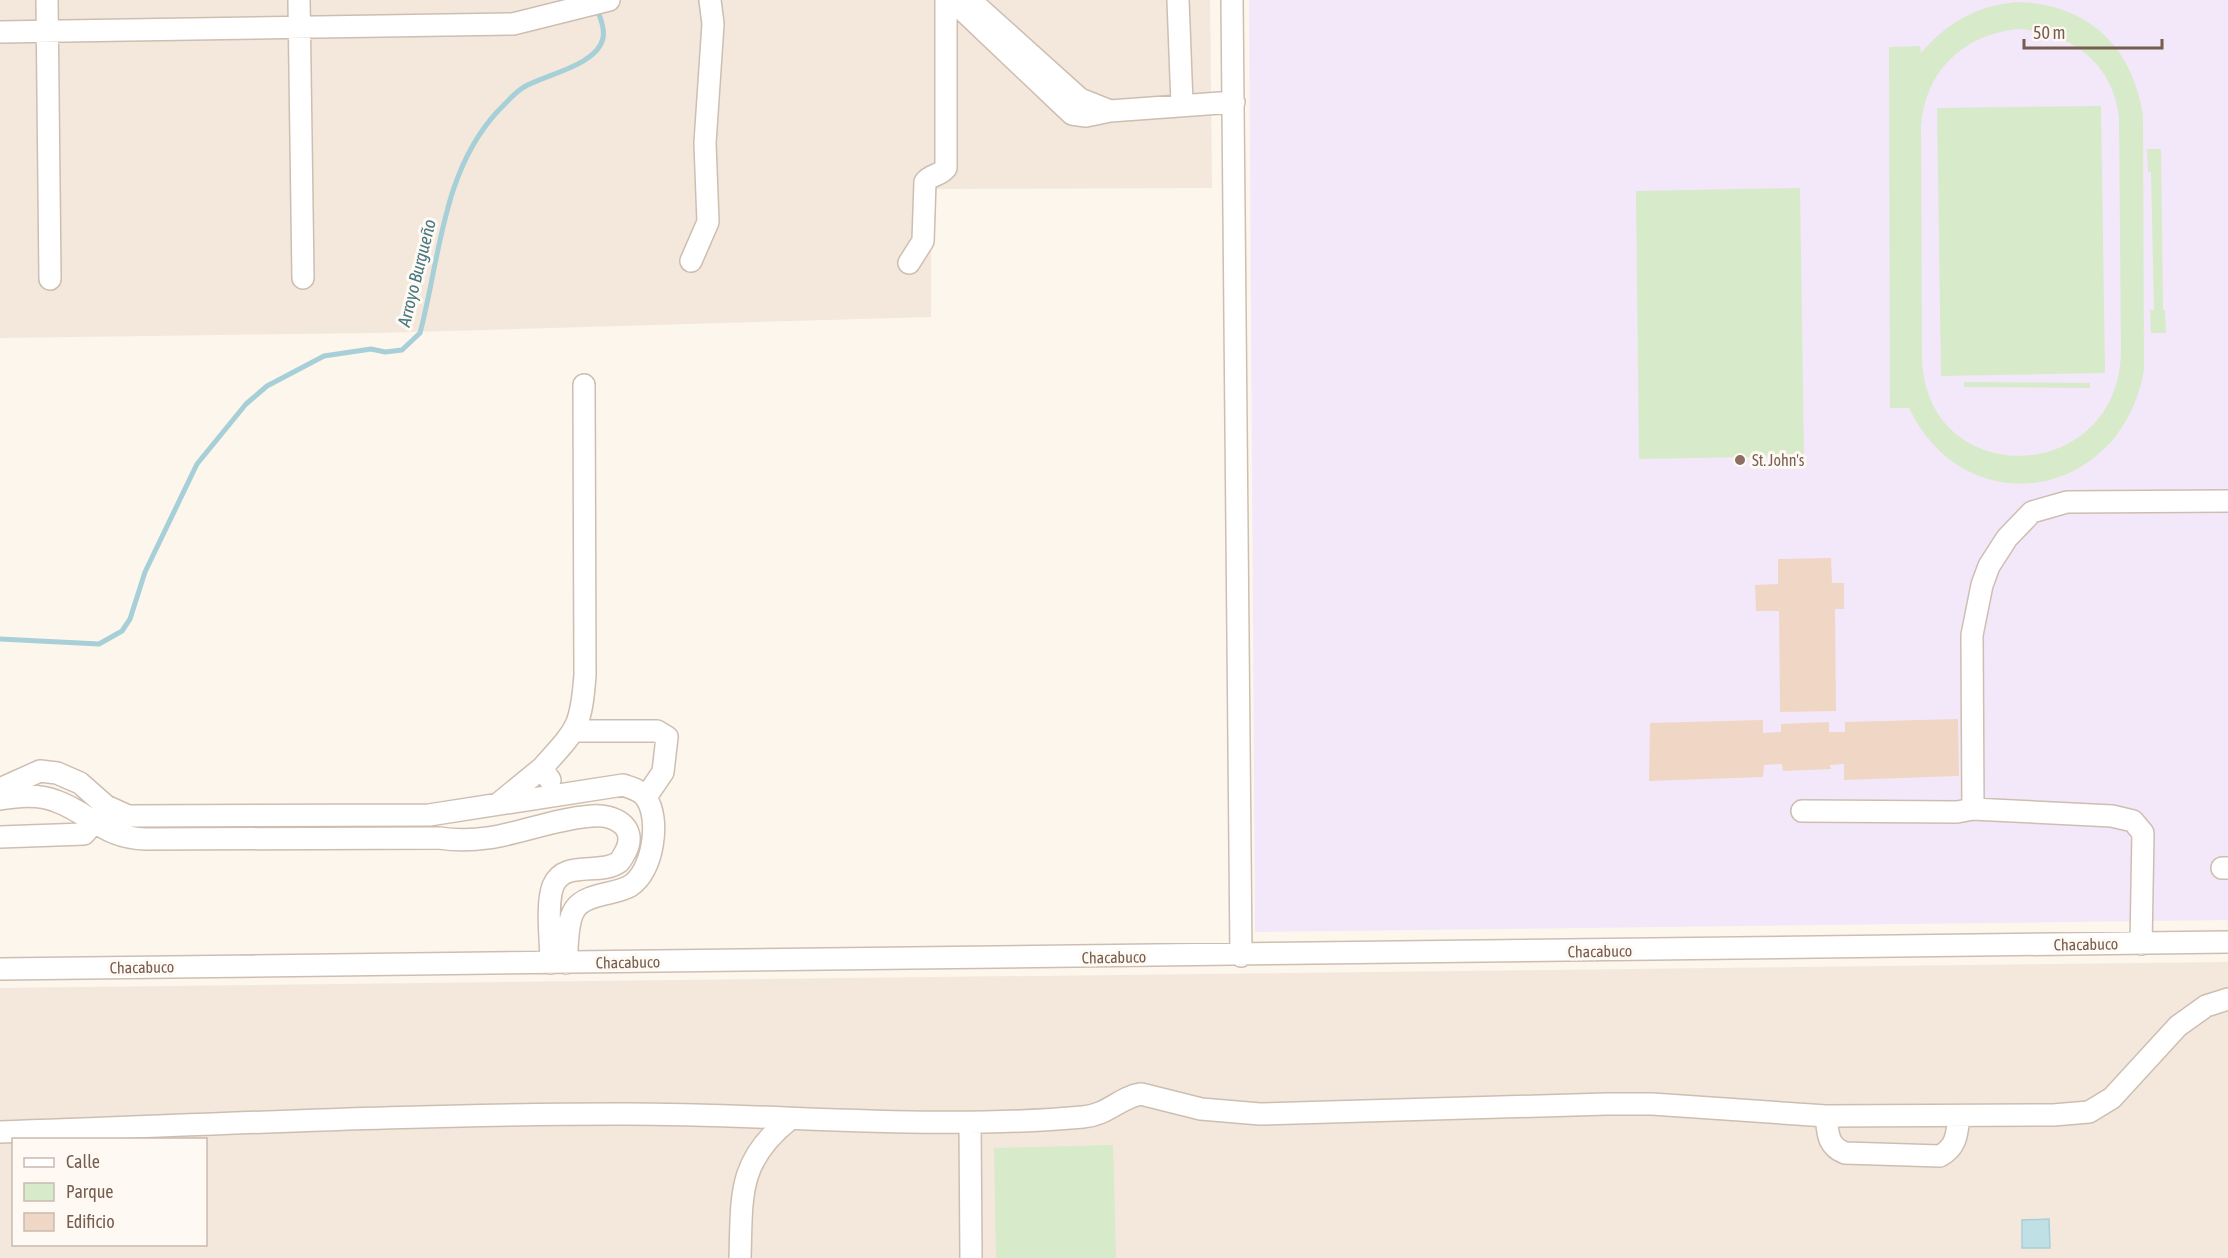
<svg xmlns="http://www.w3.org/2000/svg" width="2228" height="1258" viewBox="0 0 2228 1258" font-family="'Asap Condensed',sans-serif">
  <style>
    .residential { fill: #f3e8db; fill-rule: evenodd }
    .education { fill: #f3e8f9 }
    .green { fill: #d7eaca; fill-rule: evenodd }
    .water { fill: #c0e0e6; stroke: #a7cfd7; stroke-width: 1.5 }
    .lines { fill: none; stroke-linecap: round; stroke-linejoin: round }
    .stream { stroke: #a7cfd7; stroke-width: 5 }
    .building { fill: #f0d6c5 }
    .minor-casing { stroke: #cebeb1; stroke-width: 24 }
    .minor { stroke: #fff; stroke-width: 21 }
    .education-dot { fill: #8d6e63; stroke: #fefaf3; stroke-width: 2 }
    .labels { text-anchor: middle; stroke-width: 6; stroke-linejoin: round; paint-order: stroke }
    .education-label { font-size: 16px; fill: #785e54; stroke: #fefaf3; text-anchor: start }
    .street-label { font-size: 16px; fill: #775d4f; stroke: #fefaf3 }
    .water-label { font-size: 18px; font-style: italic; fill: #467782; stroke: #fefaf3 }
  </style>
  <rect width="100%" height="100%" fill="#fcf6ec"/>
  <path class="residential" d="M0,0H1210L1212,188L931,189V317L376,333L0,338Z
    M2228,962V1258H0V988ZM14,1140H206V1244H14Z"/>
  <path class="education" d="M1249,0H2228V920L1255,932Z"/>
  <path class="green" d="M2017,2C2088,4 2132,46 2143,115L2144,370C2122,499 1966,527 1909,408H1890L1889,47L1920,46L1921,53C1948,22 1976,6 2017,2ZM2017,29C2069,31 2114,63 2119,118L2121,352C2118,486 1928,492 1922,360L1921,126C1925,71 1963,35 2017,29Z
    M2101,106L2105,373L1941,376L1937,108Z
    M2147,149H2161L2163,310H2165L2166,333H2151L2150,310H2154L2151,172H2148Z
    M1800,188L1804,456L1639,459L1636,191Z
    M1964,382L2090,383V388L1964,387Z
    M1113,1145L1116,1258H996L994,1148Z"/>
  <path class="water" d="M2049,1219L2050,1248H2022V1220Z"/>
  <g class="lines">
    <path class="stream" d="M0,639L99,644L122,631L130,619L145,572L197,464L246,404L267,386L324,356L371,349L385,352L402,350L420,333C440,258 442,172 497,112C505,104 515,92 524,87C544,75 598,65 603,38C605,28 600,17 596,7"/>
  </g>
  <path class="building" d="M1831,558L1832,583H1844V609H1835L1836,711L1780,712L1779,611H1756L1755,585L1778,584V559Z
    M1958,719L1959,776L1844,780V764L1830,765L1831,769L1783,771L1782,764L1764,765L1763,777L1649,781L1650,723L1763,720V733L1781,732V724L1829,722V732H1845V722Z"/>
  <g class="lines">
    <defs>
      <path id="minor" d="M47,0L50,279
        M299,0L303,278
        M952,0L1072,114L1086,116L1110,111L1080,99L970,0
        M1178,0L1182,104
        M1232,0L1241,956
        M0,32L513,24L609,0
        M1110,111L1234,102
        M691,261L708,222L705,143L713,24L710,0
        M909,263L923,241L925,182C931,174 940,176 946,168V0
        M575,731H657L667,737L663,772L646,797
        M542,768C577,729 581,728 585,675L584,385
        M0,789L40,771L57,773L80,783L106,806L128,816L429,815L623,785C631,788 641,790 646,798C661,819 653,872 630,886C615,895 586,893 575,909C566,922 568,947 566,963
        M0,799C17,796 40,794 56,801C92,814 103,838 146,839L439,838C499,847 537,820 592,816C613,814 638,826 626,851C624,854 622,859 619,862C600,876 564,859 553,886C546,904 551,942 551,963
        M498,804L542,768L550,780
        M1973,809L1972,635L1982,585L1989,566L2007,538L2032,512L2067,502L2228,501
        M1802,811L1957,812L1973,809L2112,816L2133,821L2143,833L2141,944
        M0,837L84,834L103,812
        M2222,868H2228
        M0,969L2228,942
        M1826,1116C1828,1133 1827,1146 1845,1153L1940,1156C1957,1147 1957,1133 1959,1116
        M970,1123L971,1258
        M0,1132C206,1125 411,1114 617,1114C772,1113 928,1131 1083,1117C1108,1115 1120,1097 1141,1094L1201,1109L1260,1114L1607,1104H1652L1826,1116L2053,1115L2089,1112L2112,1098L2178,1026L2206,1006L2228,999
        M740,1258C742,1196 737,1161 790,1119"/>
    </defs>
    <use href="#minor" class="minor-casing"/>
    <use href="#minor" class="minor"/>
  </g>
  <circle class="education-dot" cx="1740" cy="460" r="6"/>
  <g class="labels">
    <g class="education-label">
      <text x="1752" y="466">St. John's</text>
    </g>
    <g class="street-label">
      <text transform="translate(2086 944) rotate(-1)" y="6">Chacabuco</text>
      <text transform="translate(1600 951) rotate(-1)" y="6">Chacabuco</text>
      <text transform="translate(1114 957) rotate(-1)" y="6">Chacabuco</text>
      <text transform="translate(628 962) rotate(-1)" y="6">Chacabuco</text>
      <text transform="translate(142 967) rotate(-1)" y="6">Chacabuco</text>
    </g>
    <g class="water-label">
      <text transform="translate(417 273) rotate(-76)" y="6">Arroyo Burgueño</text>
    </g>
  </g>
  <rect x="12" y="1138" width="195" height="108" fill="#fefaf3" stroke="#c8bbb1" stroke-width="1.5"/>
  <rect x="24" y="1158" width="30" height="9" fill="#ffffff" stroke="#c8bbb1" stroke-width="1.5"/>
  <text x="66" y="1168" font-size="18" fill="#775d4f">Calle</text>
  <rect x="24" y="1183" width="30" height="18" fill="#d7eaca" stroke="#c8bbb1" stroke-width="1.5"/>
  <text x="66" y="1198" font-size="18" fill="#775d4f">Parque</text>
  <rect x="24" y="1213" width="30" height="18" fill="#f0d6c5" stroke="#c8bbb1" stroke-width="1.5"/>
  <text x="66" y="1228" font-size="18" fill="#775d4f">Edificio</text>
  <path d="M2024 39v9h138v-9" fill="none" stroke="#775d4f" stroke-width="3"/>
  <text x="2033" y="39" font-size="18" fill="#775d4f" stroke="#fefaf3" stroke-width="4.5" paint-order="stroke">50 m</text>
</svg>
